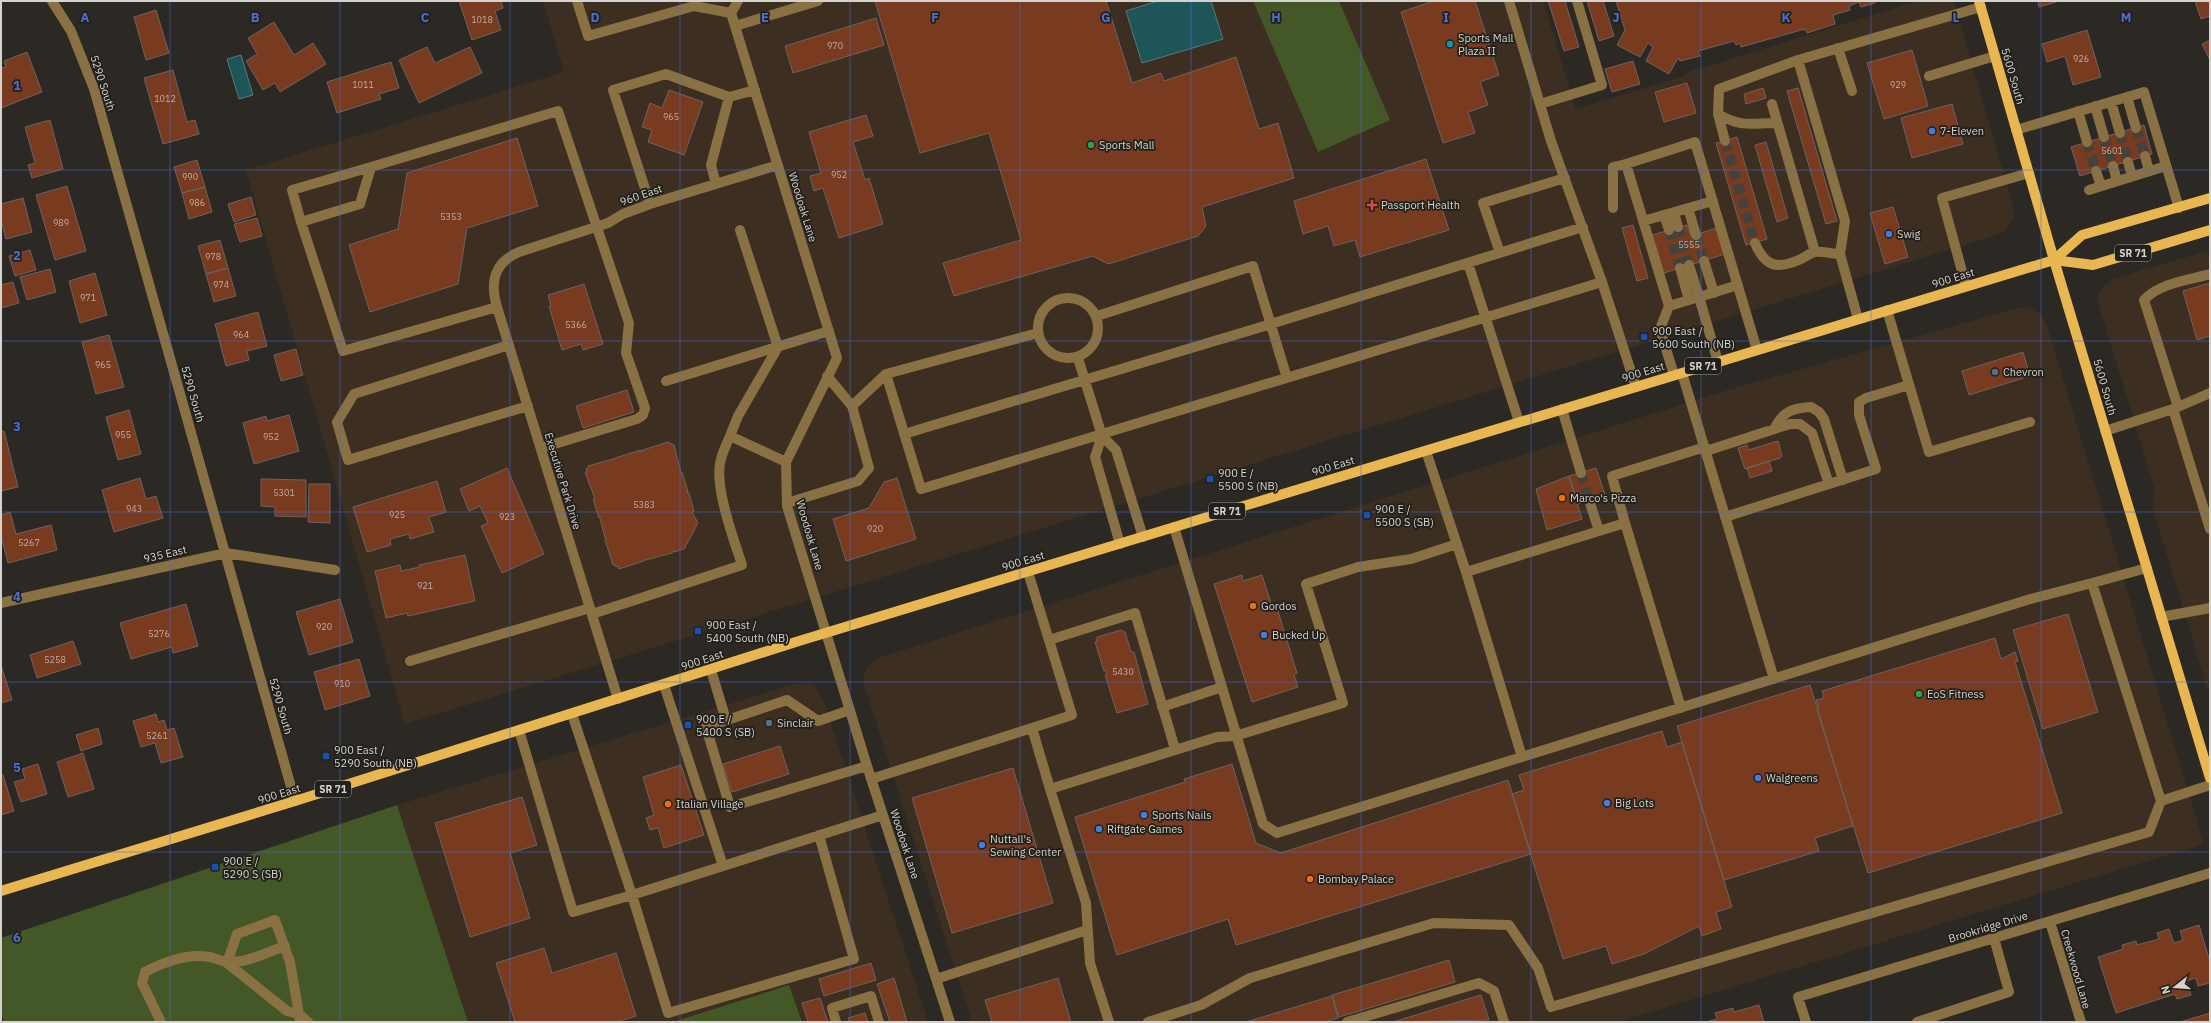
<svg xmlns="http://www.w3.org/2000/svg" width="2211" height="1023" viewBox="0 0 2211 1023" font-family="'IBM Plex Sans',sans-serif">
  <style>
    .commercial { fill: #3c2e21 }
    .green { fill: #435727 }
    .water { fill: #1e5559; stroke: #557b7d }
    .building { fill: #783b1f; stroke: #6b6461 }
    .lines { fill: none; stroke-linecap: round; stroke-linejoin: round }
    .minor-tunnel { stroke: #45423e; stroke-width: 10; stroke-dasharray: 10 5; stroke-linecap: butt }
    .minor { stroke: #897143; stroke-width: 10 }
    .major { stroke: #e9b751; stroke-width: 10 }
    .grid { fill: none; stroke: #4b6fd6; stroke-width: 1; stroke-opacity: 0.55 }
    .culture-dot { fill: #0f9aa8; stroke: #22201a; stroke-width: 1.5 }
    .shop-dot { fill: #3f7fe0; stroke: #22201a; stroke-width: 1.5 }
    .leisure-dot { fill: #2e9e5b; stroke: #22201a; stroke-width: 1.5 }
    .health-dot { fill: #e0444e; stroke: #22201a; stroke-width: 1.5 }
    .transit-dot { fill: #1a4fb4; stroke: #22201a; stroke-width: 1.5 }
    .service-dot { fill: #5c6f8a; stroke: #22201a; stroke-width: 1.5 }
    .food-dot { fill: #e8710a; stroke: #22201a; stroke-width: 1.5 }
    .labels { text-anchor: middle; stroke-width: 3.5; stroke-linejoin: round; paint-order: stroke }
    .number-label { font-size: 9px; fill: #beada4 }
    .shield { fill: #22201a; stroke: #9f9d99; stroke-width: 1 }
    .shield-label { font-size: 10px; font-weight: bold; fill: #d5d3d0 }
    .poi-label { font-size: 11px; fill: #d5d3d0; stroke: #22201a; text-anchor: start }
    .street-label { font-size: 11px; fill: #d5d3d0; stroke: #22201a }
    .grid-label { font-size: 13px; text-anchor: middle; font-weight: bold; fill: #4b6fd6; stroke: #22201a; stroke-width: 3.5; stroke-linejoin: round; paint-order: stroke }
  </style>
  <rect width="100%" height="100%" fill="#2c2924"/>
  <path class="commercial" d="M543,1H1543L1576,109L1685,76V73L1918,1H1954L2013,207V218L2006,231L1994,236L405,724L246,170L564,72Z
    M2210,250V697L2153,509L2154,487L2097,299L2102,287L2113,279Z
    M2028,307L2041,314L2048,329L2204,844L1618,1022H972L865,688L863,677L867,667L873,662L881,657L1731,389L2017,308Z
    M808,683L814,685L823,699L928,1022H802L789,985L673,1022H468L397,805L795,684Z"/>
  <path class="green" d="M1253,1H1339L1390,120L1318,152Z
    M397,805L468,1022H4L1,1012V938Z
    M789,985L802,1022H673Z"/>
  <path class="water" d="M1158,1H1211L1223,39L1142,63L1126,11Z
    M241,55L253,95L239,99L227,59Z"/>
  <path class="building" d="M459,1H501L503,8L495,11L501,30L472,40Z
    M875,1H1106L1132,83L1161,73L1164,81L1236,57L1259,129L1278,123L1294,178L1202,207L1206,226L1198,236L1108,264L1093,256L954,296L943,263L1021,240L989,133L920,153Z
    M1434,1H1475L1499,75L1480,82L1488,105L1468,112L1475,133L1443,143L1401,12Z
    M1548,1H1565L1579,47L1564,51Z
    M1587,1H1603L1614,36L1599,41Z
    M1616,1H1875V3L1861,7L1859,2L1849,6L1850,10L1833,15L1835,24L1807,33L1805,29L1741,47L1740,43L1736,45L1734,41L1698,51L1700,56L1680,61L1678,58L1669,74L1646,61L1653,47L1648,43L1640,57L1617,45L1625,30Z
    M2038,1H2059L2039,7Z
    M2195,1H2210V16L2201,19Z
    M156,10L169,53L146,60L134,17Z
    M876,18L884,45L793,73L785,46Z
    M274,22L294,55L313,43L326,64L280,92L275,83L263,90L246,61L257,54L248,38Z
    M2087,30L2101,77L2073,85L2065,56L2047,62L2042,44Z
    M2210,40V60L2202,44Z
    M427,47L435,63L470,47L482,73L419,103L399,60Z
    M1912,50L1928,106L1884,119L1867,63Z
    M27,52L42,92L1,108V68L6,67L4,61Z
    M1633,61L1640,84L1612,92L1605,69Z
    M391,62L399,88L379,94L381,99L337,113L327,82Z
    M173,70L187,122L195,120L199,134L163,144L144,78Z
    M1687,83L1696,113L1664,122L1655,92Z
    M1763,88L1766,98L1746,104L1744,94Z
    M1798,88L1837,221L1826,224L1787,91Z
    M669,90L703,102L684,155L648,142L652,130L642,127L650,103L662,108Z
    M1952,104L1963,144L1912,158L1901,118Z
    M866,115L873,136L853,142L865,180L869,178L883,224L839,238L823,188L814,191L810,176L821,173L809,132Z
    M50,120L63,169L32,178L28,165L35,163L25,127Z
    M2144,125L2152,154L2080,176L2071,147Z
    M1737,137L1767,239L1746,245L1716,143Z
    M517,138L538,206L467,228L458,284L370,312L349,245L398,229L407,173Z
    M1766,142L1788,218L1777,222L1755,145Z
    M1426,159L1449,230L1360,257L1355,240L1334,246L1328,226L1303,234L1294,201Z
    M197,160L205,187L182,193L174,167Z
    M67,186L86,251L55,260L36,195Z
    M205,187L212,212L189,219L182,193Z
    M251,197L256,215L234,222L228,204Z
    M23,198L32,232L6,239L1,220V204Z
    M1893,207L1908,257L1885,264L1870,213Z
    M257,218L262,236L240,242L234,224Z
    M1633,225L1648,278L1637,281L1622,228Z
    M1687,225L1691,236L1717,228L1725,254L1664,273L1652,235Z
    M220,240L228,268L206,274L198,246Z
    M30,250L36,270L15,276L9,256Z
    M228,268L236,296L214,302L206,274Z
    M50,269L56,292L27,300L20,277Z
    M95,273L107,315L80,323L69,281Z
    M13,282L19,303L1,308V285Z
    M2210,283V336L2197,340L2183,291Z
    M584,284L603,344L583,350L581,344L562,350L549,306H551L548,295Z
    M258,312L267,346L247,351L249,360L226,366L215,324Z
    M109,335L124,387L96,394L82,342Z
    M296,349L303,375L281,381L274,355Z
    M2023,352L2030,376L1969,395L1962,371Z
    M627,390L634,412L583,428L576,406Z
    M129,410L141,454L118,460L106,417Z
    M289,415L299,451L254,464L243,423L266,416L267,421Z
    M4,431L18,487L1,491V432Z
    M1778,441L1782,456L1780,458L1745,469L1738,448L1747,445L1748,450Z
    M668,442L674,445L681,473L682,472L688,491L686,492L689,493L694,511L692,512L698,523L684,549L674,552V550L672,553L646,560V559L644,561L619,569L618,566L616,567L615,565H613L605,540L607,539L605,538L600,518H599L593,499H595L585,472H587L586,469L588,468V466L613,459L614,460L615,458L641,450L642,452L643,450Z
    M1769,461L1772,471L1750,478L1747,468Z
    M507,468L544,554L502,573L481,526L488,523L480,506L469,511L460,489Z
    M1596,468L1605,495L1578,504L1569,476Z
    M1569,476L1582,519L1547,530L1536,489Z
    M140,478L146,499L156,496L163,518L114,532L102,490Z
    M897,478L916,539L846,561L833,519L869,508L884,482Z
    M261,479L306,480V517L275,516V507L261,506Z
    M437,481L446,512L429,517L434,532L410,539L409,534L390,539L391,545L367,552L353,507Z
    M309,484H330V523L308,522Z
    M10,512L16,534L51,525L57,550L8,563L1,536V515Z
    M465,555L475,601L408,616L407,613L386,618L375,571L400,565L401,571L420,567L419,565Z
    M1242,575L1243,581L1262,575L1273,609L1277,608L1297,673L1294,675L1298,687L1252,702L1214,584Z
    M340,599L353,642L309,655L296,612Z
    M186,604L198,646L173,653L172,647L131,659L120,623Z
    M2068,614L2098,712L2043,729L2013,630Z
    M1121,630L1125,632L1131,652H1134L1148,704L1117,713L1105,675L1107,674L1106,670L1104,671L1095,642L1097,641V637Z
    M1995,638L2001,659L2015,652L2018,661L2015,662L2062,813L1868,873L1817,709H1819L1816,700L1824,698L1822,691Z
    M73,641L81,664L37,678L30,655Z
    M359,659L370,696L325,710L314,672Z
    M1,665L12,700L1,703Z
    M1810,685L1853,826L1815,838L1819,851L1724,880L1677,726Z
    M156,714L158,722L164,720L167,730L174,728L183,757L161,763L155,743L141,747L133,721Z
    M98,728L102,744L81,751L76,735Z
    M1662,731L1667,747L1682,742L1732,907L1716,912L1721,929L1702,936L1699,926L1644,954L1612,964L1606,946L1563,959L1512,794L1524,790L1519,775Z
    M780,746L789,774L732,792L723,764Z
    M83,753L94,789L68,797L57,762Z
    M38,764L47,794L21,802L14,782L25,779L22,769Z
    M1232,764L1256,843L1281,853L1508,780L1531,854L1236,945L1228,919L1117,955L1075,817L1185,782L1184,779Z
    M681,765L704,835L664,848L658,828L650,830L646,818L654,815L643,777Z
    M1013,768L1053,903L952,933L912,798Z
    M1,775H3L14,811L1,815Z
    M522,797L537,845L510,853L530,918L470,937L435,823Z
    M2199,925L2210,962V983L2198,986L2196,978L2186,981L2191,995L2177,999L2175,994L2116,1013L2098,957L2123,949L2122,945L2136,941L2137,945L2159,939L2157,933L2169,929L2174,943L2183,940L2180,931Z
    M544,948L552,973L616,953L636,1016L616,1022H515L496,963Z
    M1449,960L1455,982L1339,1017L1332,995Z
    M871,963L876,980L824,996L819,979Z
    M894,978L907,1022H890L877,984Z
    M1058,978L1071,1022H992L985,1000Z
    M1481,995L1489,1020L1393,1022Z
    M1332,996L1338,1018L1324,1022H1246Z
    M820,998L828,1022H808L802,1003Z
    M1759,1005L1764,1022H1706L1717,1019L1715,1013L1733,1008L1734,1012Z
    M865,1013L868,1022H849L848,1018Z
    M2210,1013V1022H2180Z"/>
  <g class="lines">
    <path class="minor-tunnel" d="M2136,128L2145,156
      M2120,133L2128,162
      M2104,137L2113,166
      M1725,141L1755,243
      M2087,142L2096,171
      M1678,227L1689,265
      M1669,230L1680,268
      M1696,235L1704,261
      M1581,473L1589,500"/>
    <path class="minor" d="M52,1L71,31L94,89L295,801
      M577,1L588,36L694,6L731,13
      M731,13L837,358L786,462L787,506L867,766L950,1022
      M731,13L738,1
      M735,26L818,1
      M1838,48L1852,91
      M1798,60L1845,221L1840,254L1858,319
      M1929,76L1995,56
      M2127,97L2136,128
      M2111,102L2120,133
      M1540,104L1602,85L1577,1
      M1772,104L1815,252
      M2095,106L2104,137
      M2078,111L2087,142
      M1718,114C1742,128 1751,123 1777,123
      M2016,130L2144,92L2179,208
      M1725,141L1718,114L1719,89L1798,60L1981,7
      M2145,156L2149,171
      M2128,162L2132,176
      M2113,166L2117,181
      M2096,171L2101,186
      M716,184L711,165L729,97
      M2089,190L2166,166
      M650,204L613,90L666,74L729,97L755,90
      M1613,208V167L1626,164
      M1688,208L1696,235
      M1674,212L1678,227
      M1664,215L1669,230
      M1643,221L1713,201
      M301,222L292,190L371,167
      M1755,243C1765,267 1777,270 1801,259C1805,257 1810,253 1815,252C1822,251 1833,254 1840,254
      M1500,253L1483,203L1565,178
      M1704,261L1714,293
      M1468,263L1519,422
      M1689,265L1699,297L1738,285
      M1680,268L1689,300
      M1602,282L1636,387
      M1966,286L1942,198L2029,173
      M1038 328a30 30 0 1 1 60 0a30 30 0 1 1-60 0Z
      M1669,306L1699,297L1718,362
      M497,307L343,351L301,222L360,204L371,167L558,111L629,323L626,353L645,408L643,415L637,419L541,448
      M1887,310L1929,452L2030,422
      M1097,316L1253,266L1287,378
      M1038,333L886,374L921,489L1602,282L1551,141L1509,1
      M509,345L354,394L337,422L348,460L528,406
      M1078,358L1102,436L1116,450L1143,537
      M1682,373L1774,679
      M1674,375L1660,329L1669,306L1626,164L1695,142L1757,350
      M666,381L829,331
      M852,406L886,374
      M2178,407L2144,300C2159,283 2189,280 2210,274
      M1562,409L1581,473
      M2173,409L2210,529
      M1774,429C1783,412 1791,408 1811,407L1819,412L1824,419L1843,480
      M2105,431L2173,409L2210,393
      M904,434L1271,324L1583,227
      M730,436L738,416L778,347L740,230
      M1102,436L1095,457L1120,544
      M1426,451L1466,572L1625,523L1612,476L1705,447
      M1706,451L1790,424H1800L1812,433L1829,484
      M1589,500L1599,531
      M787,503L858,481L869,468L852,406L827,376
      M1725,517L1876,469L1859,415V402L1866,398L1909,385
      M1625,523L1681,708
      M1174,527L1263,824L1277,833L2027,600L2092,583
      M2147,568L2092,583L2161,801
      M1028,572L1072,715L1032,728
      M1466,572L1522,757
      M1,603L226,553L335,570
      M592,614L742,565C734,540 713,484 721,459C723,451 727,443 730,436L786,462
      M2161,617L2210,608
      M1049,640L1135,613L1175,749
      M410,661L590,608
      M711,670L726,720
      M664,685L723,866
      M618,699L497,307C490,283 493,263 519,252L608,223L623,214L650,204L778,165
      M1162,707L1222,687
      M850,710L818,721L787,700L706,727L730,807L867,766
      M572,714L632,895L668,1013L854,959L819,835
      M519,730L573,912L632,895L883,815
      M871,779L1032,728L1050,789L1217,737L1235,736L1343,703L1306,584L1358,567L1411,559L1457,544
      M1050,789L1086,903L1090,963L1109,1022
      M275,920L290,962L299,1014L287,1011L227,963L237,934Z
      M2050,922L2081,1022
      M936,979L1087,930
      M161,1022L142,983L145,972C164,962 188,953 210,957C216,958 222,962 228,962C247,963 267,952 285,946
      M300,1022L299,1014L308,1022
      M836,1022L832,1008L871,996L879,1022
      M1148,1022L1201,1005L1250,978L1434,923L1509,925L1538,968L1551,1007L2149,832L2161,801L2210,785
      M1347,1022L1479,983L1494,991L1504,1022
      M1806,1022L1798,997L2210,873
      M1917,1022L2009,992L1994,938"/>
    <path class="major" d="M1979,1L2054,260L2210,778
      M2054,260L2093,265L2210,230
      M1,891L295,801L799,641L2054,260L2082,235L2210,198"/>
  </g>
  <path class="grid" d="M170,1V1022M340,1V1022M510,1V1022M680,1V1022M850,1V1022M1020,1V1022M1191,1V1022M1361,1V1022M1531,1V1022M1701,1V1022M1871,1V1022M2041,1V1022M1,170H2210M1,341H2210M1,512H2210M1,682H2210M1,852H2210"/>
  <circle class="culture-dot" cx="1450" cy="44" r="4"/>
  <g class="shop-dot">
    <circle cx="1932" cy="131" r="4"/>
    <circle cx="1889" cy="234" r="4"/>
    <circle cx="1264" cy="635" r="4"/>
    <circle cx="1758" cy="778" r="4"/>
    <circle cx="1607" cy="803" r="4"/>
    <circle cx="1144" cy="815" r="4"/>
    <circle cx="1099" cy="829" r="4"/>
    <circle cx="982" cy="845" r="4"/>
  </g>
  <g class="leisure-dot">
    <circle cx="1091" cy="145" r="4"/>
    <circle cx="1919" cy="694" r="4"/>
  </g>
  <path class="health-dot" d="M1370 199h4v4h4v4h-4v4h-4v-4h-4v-4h4z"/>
  <g class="transit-dot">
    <rect x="1640" y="333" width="8" height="8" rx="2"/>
    <rect x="1206" y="475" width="8" height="8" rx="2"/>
    <rect x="1363" y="511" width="8" height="8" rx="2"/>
    <rect x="694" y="627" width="8" height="8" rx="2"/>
    <rect x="684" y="721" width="8" height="8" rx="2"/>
    <rect x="322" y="752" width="8" height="8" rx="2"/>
    <rect x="211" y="863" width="8" height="8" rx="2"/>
  </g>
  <g class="service-dot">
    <circle cx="1995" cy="372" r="4"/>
    <circle cx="769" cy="723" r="4"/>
  </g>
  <g class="food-dot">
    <circle cx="1562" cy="498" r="4"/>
    <circle cx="1253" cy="606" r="4"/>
    <circle cx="668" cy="804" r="4"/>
    <circle cx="1310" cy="879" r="4"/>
  </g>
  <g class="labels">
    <g class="number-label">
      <text x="482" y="23">1018</text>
      <text x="835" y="49">970</text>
      <text x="2081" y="62">926</text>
      <text x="363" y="88">1011</text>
      <text x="1898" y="88">929</text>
      <text x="165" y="102">1012</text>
      <text x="671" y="120">965</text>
      <text x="2112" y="154">5601</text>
      <text x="839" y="178">952</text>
      <text x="190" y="180">990</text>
      <text x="197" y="206">986</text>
      <text x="451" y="220">5353</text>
      <text x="61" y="226">989</text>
      <text x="1689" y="248">5555</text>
      <text x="213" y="260">978</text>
      <text x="221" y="288">974</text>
      <text x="88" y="301">971</text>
      <text x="576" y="328">5366</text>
      <text x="241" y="338">964</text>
      <text x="103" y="368">965</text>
      <text x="123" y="438">955</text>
      <text x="271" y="440">952</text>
      <text x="284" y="496">5301</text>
      <text x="644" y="508">5383</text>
      <text x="134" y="512">943</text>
      <text x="397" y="518">925</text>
      <text x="507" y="520">923</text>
      <text x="875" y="532">920</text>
      <text x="29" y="546">5267</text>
      <text x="425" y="589">921</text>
      <text x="324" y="630">920</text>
      <text x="159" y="637">5276</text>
      <text x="55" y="663">5258</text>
      <text x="1123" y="675">5430</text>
      <text x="342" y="687">910</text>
      <text x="157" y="739">5261</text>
    </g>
    <g class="shield">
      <rect x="2115" y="245" width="36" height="16" rx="3"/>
      <rect x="1685" y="358" width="36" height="16" rx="3"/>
      <rect x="1209" y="503" width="36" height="16" rx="3"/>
      <rect x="315" y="781" width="36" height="16" rx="3"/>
    </g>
    <g class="shield-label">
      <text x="2133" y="257">SR 71</text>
      <text x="1703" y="370">SR 71</text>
      <text x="1227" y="515">SR 71</text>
      <text x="333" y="793">SR 71</text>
    </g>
    <g class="poi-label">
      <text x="1458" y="42">Sports Mall<tspan x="1458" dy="13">Plaza II</tspan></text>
      <text x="1940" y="135">7-Eleven</text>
      <text x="1099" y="149">Sports Mall</text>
      <text x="1381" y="209">Passport Health</text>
      <text x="1897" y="238">Swig</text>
      <text x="1652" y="335">900 East /<tspan x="1652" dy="13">5600 South (NB)</tspan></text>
      <text x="2003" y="376">Chevron</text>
      <text x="1218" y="477">900 E /<tspan x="1218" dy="13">5500 S (NB)</tspan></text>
      <text x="1570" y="502">Marco's Pizza</text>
      <text x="1375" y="513">900 E /<tspan x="1375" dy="13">5500 S (SB)</tspan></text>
      <text x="1261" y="610">Gordos</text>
      <text x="706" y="629">900 East /<tspan x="706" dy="13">5400 South (NB)</tspan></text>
      <text x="1272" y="639">Bucked Up</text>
      <text x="1927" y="698">EoS Fitness</text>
      <text x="696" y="723">900 E /<tspan x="696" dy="13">5400 S (SB)</tspan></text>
      <text x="777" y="727">Sinclair</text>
      <text x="334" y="754">900 East /<tspan x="334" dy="13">5290 South (NB)</tspan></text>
      <text x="1766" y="782">Walgreens</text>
      <text x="1615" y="807">Big Lots</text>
      <text x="676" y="808">Italian Village</text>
      <text x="1152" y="819">Sports Nails</text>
      <text x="1107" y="833">Riftgate Games</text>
      <text x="990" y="843">Nuttall's<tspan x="990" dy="13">Sewing Center</tspan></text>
      <text x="223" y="865">900 E /<tspan x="223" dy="13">5290 S (SB)</tspan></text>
      <text x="1318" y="883">Bombay Palace</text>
    </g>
    <g class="street-label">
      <text transform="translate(2013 76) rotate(74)" y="4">5600 South</text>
      <text transform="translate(103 83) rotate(72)" y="4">5290 South</text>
      <text transform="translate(641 195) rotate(-19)" y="4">960 East</text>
      <text transform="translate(803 207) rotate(73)" y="4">Woodoak Lane</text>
      <text transform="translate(1953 278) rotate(-17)" y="4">900 East</text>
      <text transform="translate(1643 372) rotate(-17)" y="4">900 East</text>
      <text transform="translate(2105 387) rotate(74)" y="4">5600 South</text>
      <text transform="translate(193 394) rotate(74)" y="4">5290 South</text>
      <text transform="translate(1333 466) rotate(-17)" y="4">900 East</text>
      <text transform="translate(563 481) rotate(73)" y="4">Executive Park Drive</text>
      <text transform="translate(810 535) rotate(74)" y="4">Woodoak Lane</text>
      <text transform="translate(165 554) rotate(-13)" y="4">935 East</text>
      <text transform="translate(1023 561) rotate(-17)" y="4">900 East</text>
      <text transform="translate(702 660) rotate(-18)" y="4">900 East</text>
      <text transform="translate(281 706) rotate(74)" y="4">5290 South</text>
      <text transform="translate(279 794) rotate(-17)" y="4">900 East</text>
      <text transform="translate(905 844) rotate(72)" y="4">Woodoak Lane</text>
      <text transform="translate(1988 927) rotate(-17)" y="4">Brookridge Drive</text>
      <text transform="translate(2076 969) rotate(74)" y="4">Creekwood Lane</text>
    </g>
  </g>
  <g class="grid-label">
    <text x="85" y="22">A</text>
    <text x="255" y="22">B</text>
    <text x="425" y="22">C</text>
    <text x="595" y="22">D</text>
    <text x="765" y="22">E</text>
    <text x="935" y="22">F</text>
    <text x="1106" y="22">G</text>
    <text x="1276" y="22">H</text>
    <text x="1446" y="22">I</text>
    <text x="1616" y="22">J</text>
    <text x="1786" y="22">K</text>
    <text x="1956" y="22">L</text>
    <text x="2126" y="22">M</text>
    <text x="17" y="90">1</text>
    <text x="17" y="260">2</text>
    <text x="17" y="431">3</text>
    <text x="17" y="601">4</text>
    <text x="17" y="772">5</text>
    <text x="17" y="942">6</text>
  </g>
  <rect width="2211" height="1023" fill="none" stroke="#d5d3d0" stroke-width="4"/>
  <g transform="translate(2175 987) rotate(253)" stroke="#22201a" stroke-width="3" paint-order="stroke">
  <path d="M0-3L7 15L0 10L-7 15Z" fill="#d5d3d0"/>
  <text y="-6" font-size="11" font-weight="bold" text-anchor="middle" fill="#d5d3d0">N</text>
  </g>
</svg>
